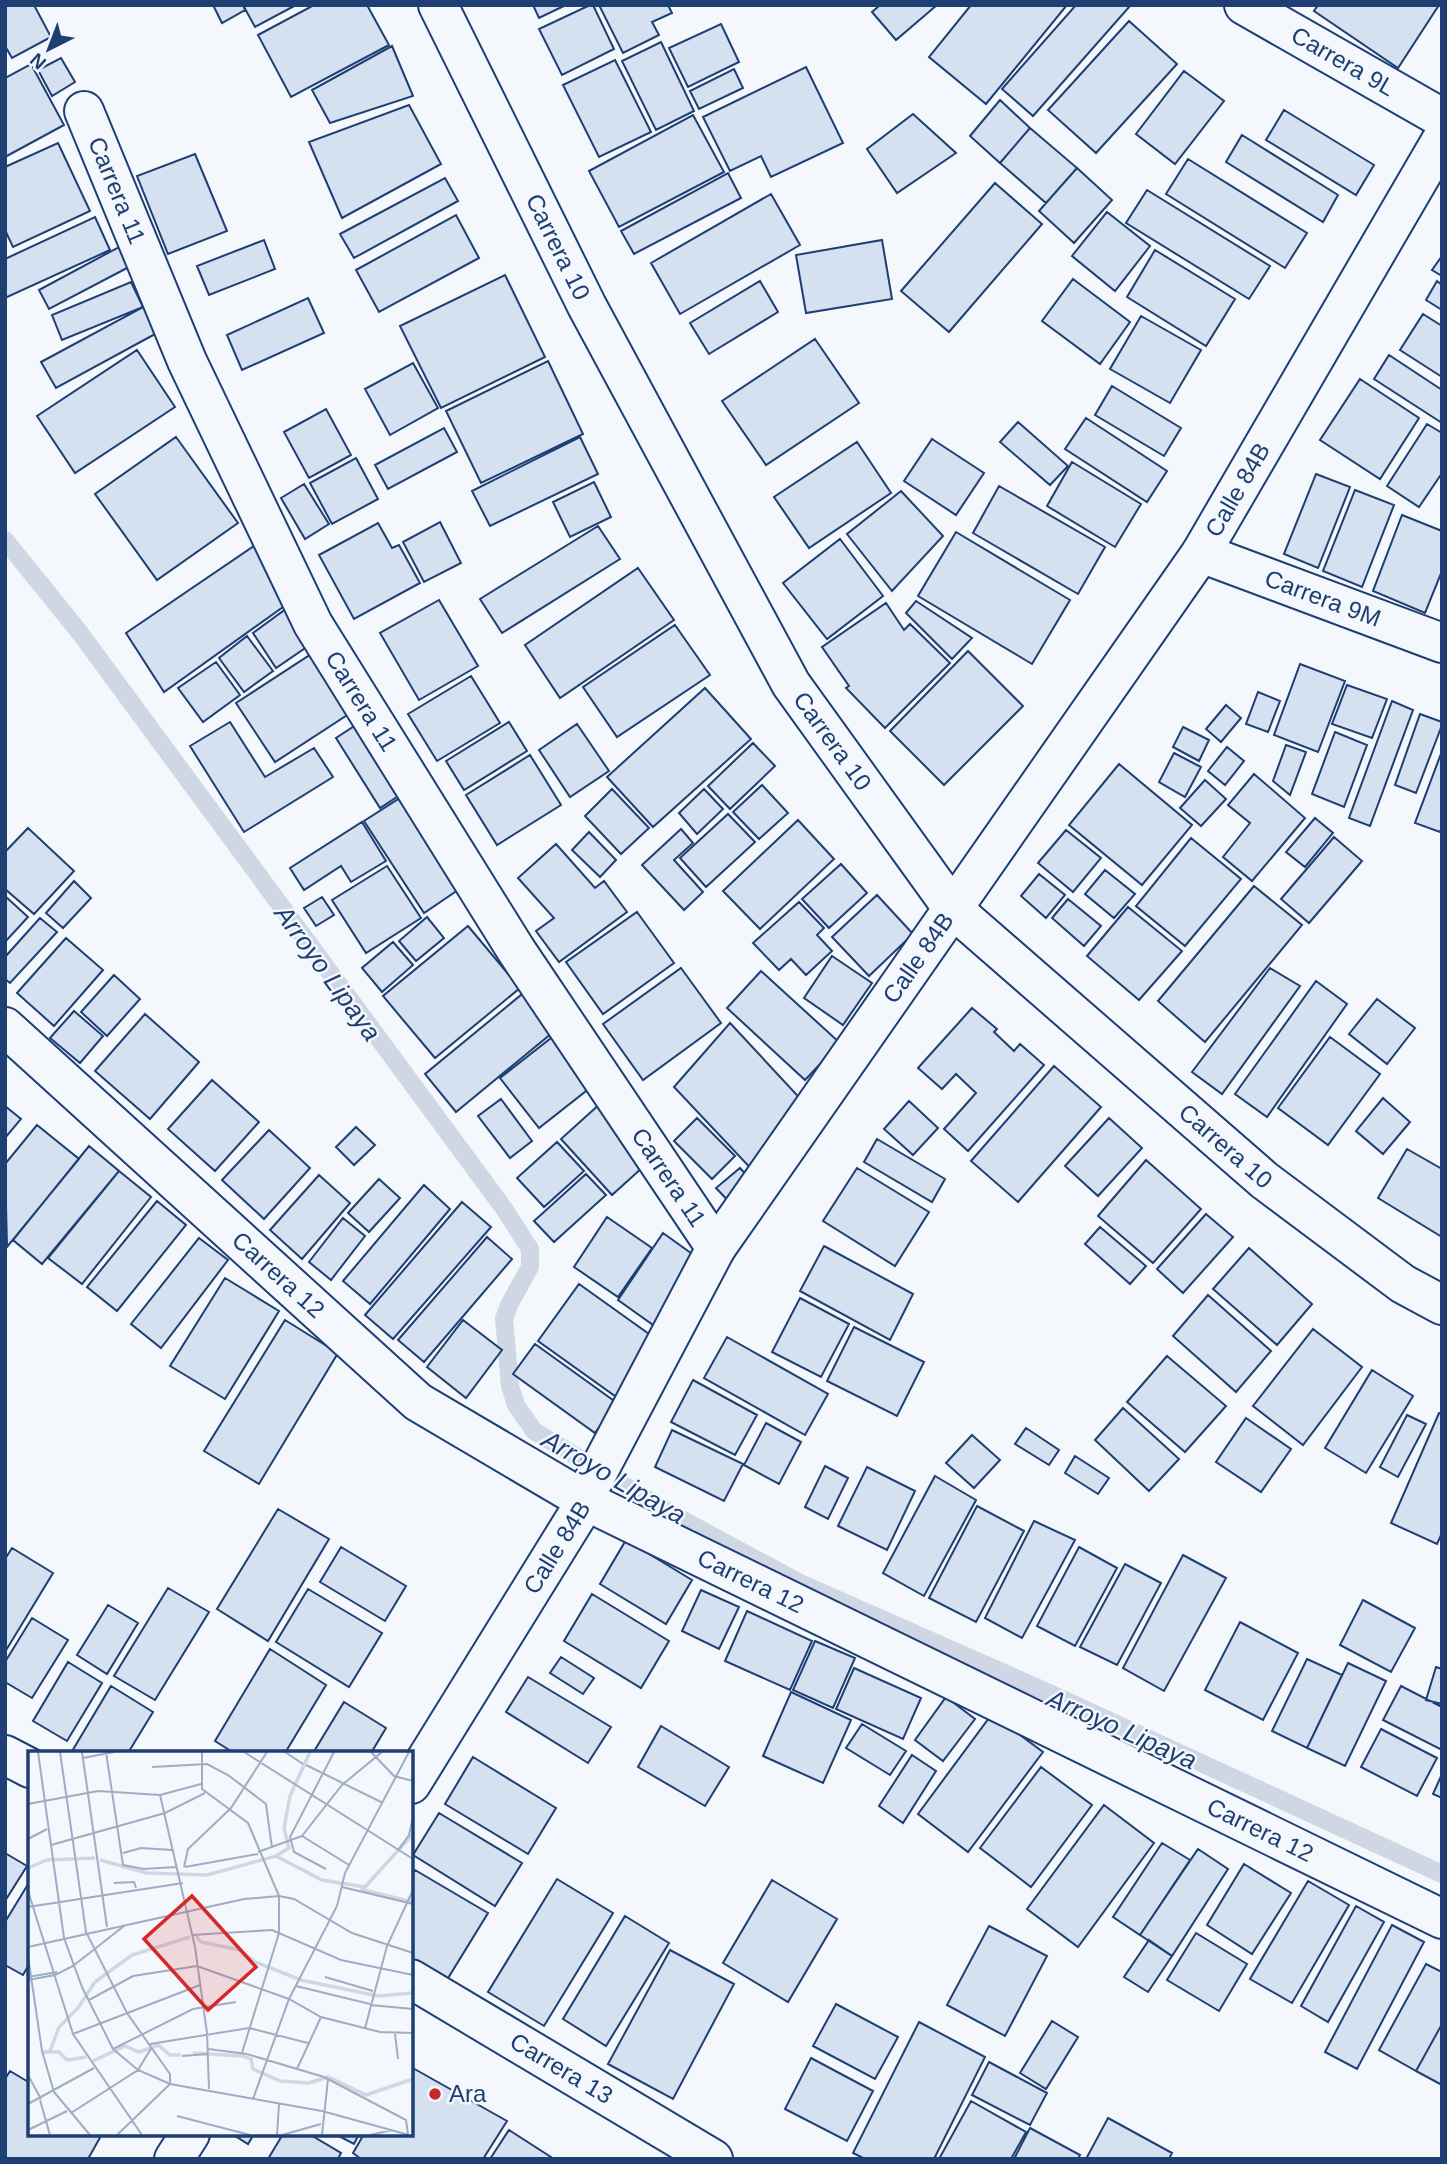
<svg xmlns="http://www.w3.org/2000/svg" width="1447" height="2164" viewBox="0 0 1447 2164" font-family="Helvetica,sans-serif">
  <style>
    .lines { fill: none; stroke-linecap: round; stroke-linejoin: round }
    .stream { stroke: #cfd7e4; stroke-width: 18 }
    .building { fill: #d5e0f0; stroke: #1d3f73; stroke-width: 2 }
    .minor-casing { stroke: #1d3f73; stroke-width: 42 }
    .minor { stroke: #f4f7fb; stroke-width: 38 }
    .poi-dot { fill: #c62828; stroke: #f4f7fb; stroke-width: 2.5 }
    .labels { text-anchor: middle; stroke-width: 5; stroke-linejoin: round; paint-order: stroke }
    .street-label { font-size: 24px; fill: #1d3f73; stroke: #f4f7fb }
    .poi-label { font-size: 24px; fill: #1d3f73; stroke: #f4f7fb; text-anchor: start }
    .water-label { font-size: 26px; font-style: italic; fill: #1d3f73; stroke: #f4f7fb }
    .inset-river { fill: none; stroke: #cfd7e4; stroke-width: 3.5 }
    .inset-road { fill: none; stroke: #9eadc5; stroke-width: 2 }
    .view { fill: #d62828; fill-opacity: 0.15; stroke: #d62828; stroke-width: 3.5 }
    .inset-edge { fill: none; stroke: #1d3f73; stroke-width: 3.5 }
  </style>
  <rect width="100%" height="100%" fill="#f4f7fb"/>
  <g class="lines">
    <path class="stream" d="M5,540L80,633L505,1210L530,1249V1267L509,1305L504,1319L510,1386L516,1405L534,1431L670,1513L800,1583L1047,1692L1442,1874"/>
  </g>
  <path class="building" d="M5,5H34L51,37L12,58L5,46Z
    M213,5H243L245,10L222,23Z
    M243,5H296L255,27Z
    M314,5H367L389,45L291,97L258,35Z
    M533,5H566L539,18Z
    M590,5H593L614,49L562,75L539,29Z
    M599,5H668L672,13L652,22L659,35L623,53Z
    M880,5H937L896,40L872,12Z
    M971,5H1067L986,104L929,57Z
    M1076,5L1130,6L1033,116L1002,89Z
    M1318,5H1439L1398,68L1314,11Z
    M1129,21L1177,64L1096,153L1048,110Z
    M721,24L739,62L688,87L669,48Z
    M661,42L694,111L656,130L622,61Z
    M392,46L413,96L330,123L312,90Z
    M61,58L75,82L52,96L38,70Z
    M615,60L651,132L599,157L563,85Z
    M31,64L64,125L5,157V78Z
    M806,67L843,143L771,177L761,156L730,171L703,117Z
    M734,69L743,88L699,109L690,91Z
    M1184,71L1224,101L1175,164L1136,134Z
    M1000,100L1030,128L1000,163L970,136Z
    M409,105L441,164L342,218L309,142Z
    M1284,110L1374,165L1356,195L1266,140Z
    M913,114L956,153L897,193L867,149Z
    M693,115L724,172L619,227L589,171Z
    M1030,128L1077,168L1046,203L1000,163Z
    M1242,135L1338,195L1323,222L1226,162Z
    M58,143L90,211L13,247L5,230V167Z
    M195,154L227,231L168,254L137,176Z
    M1188,159L1307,233L1285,268L1166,194Z
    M1077,168L1112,200L1074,243L1039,211Z
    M728,173L741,198L634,254L621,231Z
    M445,178L458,201L354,258L340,234Z
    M995,183L1042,224L949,332L901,291Z
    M1147,190L1270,266L1249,299L1126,223Z
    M771,194L800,245L680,314L651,263Z
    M1107,212L1150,246L1115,291L1072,256Z
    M456,215L479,258L379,312L356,270Z
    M95,217L110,250L5,298V259Z
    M264,240L275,269L209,295L197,266Z
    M882,240L892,299L806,313L796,255Z
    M119,247L129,267L49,309L39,290Z
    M1155,250L1235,299L1206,346L1127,297Z
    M1442,256V276L1432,270Z
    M505,275L545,357L441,408L400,326Z
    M1073,279L1130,322L1100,364L1042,321Z
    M760,281L778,312L709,354L690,323Z
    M1437,281L1442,285V310L1426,300Z
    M131,282L143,307L62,340L52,315Z
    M308,298L324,333L242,370L227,335Z
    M143,307L157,333L56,388L41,362Z
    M1423,314L1442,326V377L1400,350Z
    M1141,316L1201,350L1170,403L1110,369Z
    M815,339L859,403L766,465L722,401Z
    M137,350L175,407L75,473L37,416Z
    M1389,355L1442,390V423L1374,379Z
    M548,361L583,434L481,483L446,411Z
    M413,363L438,408L390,435L365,389Z
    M1360,379L1419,418L1380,479L1320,440Z
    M1112,386L1181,428L1164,456L1095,415Z
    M326,409L351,455L309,478L284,432Z
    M1086,418L1167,471L1147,502L1065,449Z
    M1018,422L1068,466L1050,485L1000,442Z
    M1427,424L1442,433V473L1419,507L1387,486Z
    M444,428L457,452L388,489L375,465Z
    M176,437L238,523L157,580L95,494Z
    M580,437L598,474L490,526L472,491Z
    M932,439L984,473L956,515L904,481Z
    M857,442L891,493L809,548L774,497Z
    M356,458L378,499L332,524L310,483Z
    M1072,462L1141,504L1115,547L1047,506Z
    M1316,474L1350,487L1318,568L1284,554Z
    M594,482L611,517L570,537L553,502Z
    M304,484L329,524L305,539L281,498Z
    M999,486L1105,547L1078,594L973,533Z
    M1355,490L1394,505L1362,587L1323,571Z
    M901,491L943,536L892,591L847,534Z
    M1402,515L1442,531V571L1425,613L1373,591Z
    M440,522L461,563L424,582L403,542Z
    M378,523L392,548L399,545L420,583L354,619L319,555Z
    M598,526L620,559L502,633L480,599Z
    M956,532L1070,600L1032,664L918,596Z
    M840,539L883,596L827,639L783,583Z
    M254,546L290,602L164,692L126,633Z
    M638,568L674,620L560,698L525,645Z
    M439,600L478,666L419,700L380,633Z
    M916,601L972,638L952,659L906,613Z
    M886,603L904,630L910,624L950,663L885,728L846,688L849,686L822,647Z
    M290,606L314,642L276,668L253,633Z
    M675,625L710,675L617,737L583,687Z
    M247,636L273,671L244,692L219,658Z
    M319,649L358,708L275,762L236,703Z
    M968,651L1023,706L944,785L890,731Z
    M216,662L240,695L203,722L178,688Z
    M1300,664L1345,681L1318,752L1274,735Z
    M471,676L500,723L437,761L408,714Z
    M1347,685L1387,699L1372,738L1332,724Z
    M705,688L751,739L653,827L607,777Z
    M1258,692L1280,701L1268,732L1246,724Z
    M1392,701L1413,710L1370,826L1349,818Z
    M1226,705L1241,718L1221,742L1206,729Z
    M1420,714L1442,722V725L1416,793L1395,785Z
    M362,721L406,791L380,808L336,738Z
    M230,722L265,777L314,748L333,777L244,832L190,746Z
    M509,722L527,751L464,790L446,761Z
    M577,724L609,771L570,797L539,750Z
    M1183,727L1209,740L1199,761L1173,747Z
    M1335,732L1367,745L1344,807L1312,794Z
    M753,743L775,766L730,809L708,786Z
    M1286,745L1306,752L1290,795L1273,781Z
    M1227,747L1244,761L1225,785L1208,771Z
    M1442,751V827L1440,832L1415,823Z
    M1174,753L1201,767L1185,797L1159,782Z
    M530,755L561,805L497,845L466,795Z
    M1119,764L1192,825L1142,885L1069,825Z
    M1254,774L1305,818L1252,881L1223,857L1250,823L1228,805Z
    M1205,780L1226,799L1201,826L1180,808Z
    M762,785L788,813L759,839L733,812Z
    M612,789L649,828L621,854L585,816Z
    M704,789L723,809L697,834L679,813Z
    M400,798L458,890L424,913L364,821Z
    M728,814L755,842L706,887L680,858Z
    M1315,818L1333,833L1305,867L1286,852Z
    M798,820L834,859L760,929L723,891Z
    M362,822L386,861L351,882L341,866L304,890L290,868Z
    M28,828L74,871L34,914L5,889V852Z
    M681,829L693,843L674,860L703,892L684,910L642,865Z
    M1066,830L1101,858L1073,892L1038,863Z
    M589,832L616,860L600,877L572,850Z
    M1334,837L1362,861L1309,923L1281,899Z
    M1191,838L1241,879L1185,946L1136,906Z
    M556,844L595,888L604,881L627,912L559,962L536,931L554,918L518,878Z
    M841,864L867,893L829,928L802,899Z
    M387,866L421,918L366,953L332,900Z
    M1105,870L1135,894L1114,918L1085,894Z
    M1039,874L1065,895L1046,918L1021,896Z
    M74,881L91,898L63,928L46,913Z
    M1254,886L1302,925L1205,1042L1158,1001Z
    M877,895L913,934L869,976L832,937Z
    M5,896L28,917L5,942Z
    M322,897L334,915L316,926L304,908Z
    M1068,899L1101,926L1084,946L1052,918Z
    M799,902L824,928L817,935L832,951L806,975L791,959L779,970L753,943Z
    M1128,907L1182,951L1139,1000L1087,956Z
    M637,912L674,963L603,1014L566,962Z
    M427,917L444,938L416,961L399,941Z
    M40,918L57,932L10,983L5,979V957Z
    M468,926L520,988L435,1058L383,996Z
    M66,938L103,970L54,1026L17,993Z
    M393,942L413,965L382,992L362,968Z
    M832,956L872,983L843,1025L804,998Z
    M681,968L721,1023L643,1080L603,1024Z
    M1270,968L1300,986L1222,1094L1192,1072Z
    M761,971L840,1043L805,1080L727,1008Z
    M114,975L140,999L107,1036L81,1012Z
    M1316,981L1347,1004L1267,1117L1235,1094Z
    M527,990L558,1028L456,1112L425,1074Z
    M1377,999L1415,1028L1387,1064L1349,1034Z
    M972,1008L997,1029L994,1032L1014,1051L1020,1044L1044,1065L968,1151L944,1129L976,1093L956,1074L942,1089L918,1068Z
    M74,1011L103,1036L80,1063L50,1038Z
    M145,1014L199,1062L150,1119L95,1071Z
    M730,1023L809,1108L757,1175L674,1087Z
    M560,1031L600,1080L539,1128L500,1078Z
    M1330,1037L1380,1074L1328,1145L1278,1108Z
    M1054,1066L1101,1107L1018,1202L971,1161Z
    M212,1080L259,1122L215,1171L168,1129Z
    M1383,1098L1410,1122L1383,1154L1356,1131Z
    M501,1099L532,1141L510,1158L478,1116Z
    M909,1101L938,1128L913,1155L884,1129Z
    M602,1102L653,1158L612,1195L561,1139Z
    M5,1106L21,1119L5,1138Z
    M697,1118L735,1156L712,1179L674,1141Z
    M1109,1118L1142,1148L1098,1196L1065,1166Z
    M37,1125L79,1159L7,1247L5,1164Z
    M356,1127L375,1145L354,1165L336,1147Z
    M269,1130L310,1168L264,1219L222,1180Z
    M877,1139L945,1179L932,1202L864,1162Z
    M557,1142L584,1171L544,1207L517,1178Z
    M89,1146L119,1171L42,1264L13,1240Z
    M1407,1149L1442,1169V1237L1378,1198Z
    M1146,1160L1201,1209L1153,1263L1098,1216Z
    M740,1168L757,1187L735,1208L716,1188Z
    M857,1168L929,1212L895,1266L823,1221Z
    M119,1171L151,1197L82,1284L48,1258Z
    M586,1174L606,1195L554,1242L534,1221Z
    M319,1175L350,1203L302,1259L270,1230Z
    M379,1179L400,1198L369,1232L348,1213Z
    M424,1185L450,1209L370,1304L343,1281Z
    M157,1201L186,1225L117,1311L87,1287Z
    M462,1202L491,1227L393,1339L365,1315Z
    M1206,1214L1233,1237L1183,1293L1157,1269Z
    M607,1217L652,1248L618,1297L574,1267Z
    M343,1218L365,1236L331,1280L309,1262Z
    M1100,1227L1146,1266L1130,1284L1085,1244Z
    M663,1233L702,1261L656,1327L618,1300Z
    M487,1237L512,1259L424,1362L398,1340Z
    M199,1238L228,1260L161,1348L131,1324Z
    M824,1246L913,1294L890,1340L800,1291Z
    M1249,1248L1312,1304L1277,1345L1213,1289Z
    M225,1278L279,1311L225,1399L170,1366Z
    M579,1284L663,1344L622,1401L538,1341Z
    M1208,1295L1271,1351L1236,1392L1173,1336Z
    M800,1298L849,1324L821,1377L772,1352Z
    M285,1320L338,1353L259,1484L204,1451Z
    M463,1320L502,1350L466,1398L427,1367Z
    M854,1327L924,1362L897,1416L827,1381Z
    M1313,1329L1362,1367L1303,1445L1253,1406Z
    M727,1337L828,1394L805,1435L704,1378Z
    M535,1344L617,1403L595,1433L513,1374Z
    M1167,1356L1226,1406L1185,1452L1127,1402Z
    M1372,1370L1413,1396L1366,1473L1325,1448Z
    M693,1380L757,1415L735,1455L671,1422Z
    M1123,1408L1179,1459L1149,1491L1095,1440Z
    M1439,1413L1442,1414V1533L1437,1544L1391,1523Z
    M1407,1415L1426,1424L1398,1477L1380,1467Z
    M1246,1418L1291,1449L1261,1492L1216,1462Z
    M766,1423L801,1442L779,1484L744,1465Z
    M1026,1428L1059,1450L1049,1465L1015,1444Z
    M672,1430L743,1464L724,1501L655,1467Z
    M972,1435L1000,1460L974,1488L946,1463Z
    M1075,1456L1109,1478L1098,1494L1065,1473Z
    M825,1466L848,1478L828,1519L805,1507Z
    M867,1467L915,1491L887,1550L838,1526Z
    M935,1476L976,1500L924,1596L883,1573Z
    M977,1506L1024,1531L976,1622L929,1598Z
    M278,1509L329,1539L268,1641L217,1609Z
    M1034,1521L1075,1540L1022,1638L985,1618Z
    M626,1540L692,1580L666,1624L600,1584Z
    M341,1547L406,1586L385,1621L320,1582Z
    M1079,1547L1117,1568L1075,1646L1037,1626Z
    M12,1548L53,1573L5,1652V1559Z
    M1183,1555L1226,1578L1164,1691L1123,1668Z
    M1125,1564L1161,1583L1117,1665L1080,1647Z
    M168,1588L209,1612L155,1700L114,1676Z
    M308,1589L382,1633L349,1687L276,1642Z
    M701,1590L739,1607L719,1649L682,1631Z
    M592,1594L669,1641L641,1688L564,1641Z
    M1363,1600L1415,1628L1391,1672L1340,1645Z
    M108,1605L138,1623L107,1674L77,1655Z
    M747,1611L812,1641L790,1690L725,1661Z
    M32,1618L68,1640L32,1698L5,1682V1662Z
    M1240,1622L1298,1653L1263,1720L1205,1690Z
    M815,1641L855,1658L833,1708L793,1690Z
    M270,1649L326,1685L285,1753H234L215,1741Z
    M561,1657L594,1678L583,1694L550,1673Z
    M1307,1659L1342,1675L1307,1748L1272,1731Z
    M68,1662L102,1683L67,1741L33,1721Z
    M1348,1663L1386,1681L1345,1766L1307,1748Z
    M1436,1667L1442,1669V1704L1426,1700Z
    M854,1668L921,1698L903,1739L836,1709Z
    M528,1677L611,1727L588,1763L506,1712Z
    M111,1686L153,1712L128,1753H71Z
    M1401,1686L1442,1707V1746L1440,1749L1383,1720Z
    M791,1692L851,1720L823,1783L763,1756Z
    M946,1697L975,1719L943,1761L915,1740Z
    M344,1702L386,1728L371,1753H313Z
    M992,1714L1043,1752L968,1852L918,1814Z
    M862,1724L906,1751L890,1775L846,1748Z
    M661,1726L729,1767L705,1806L638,1767Z
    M1381,1729L1437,1758L1417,1796L1361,1767Z
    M912,1755L936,1771L903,1823L879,1806Z
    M473,1757L556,1808L528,1854L445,1804Z
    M1041,1767L1092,1805L1031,1887L980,1848Z
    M1442,1774V1798L1433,1794Z
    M1104,1805L1154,1843L1078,1947L1027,1909Z
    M439,1813L522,1863L495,1906L413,1855Z
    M1162,1843L1190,1860L1140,1935L1113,1917Z
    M1198,1849L1228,1869L1172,1956L1140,1935Z
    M5,1853L27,1866L5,1901Z
    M1244,1864L1291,1893L1252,1954L1207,1925Z
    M415,1870L488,1913L445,1983L411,1962V1876Z
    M557,1879L613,1913L544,2026L488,1992Z
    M772,1880L837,1919L788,2002L723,1963Z
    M30,1881V1963L23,1975L5,1965V1922Z
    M1308,1881L1349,1905L1292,2003L1250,1979Z
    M1356,1906L1384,1922L1328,2022L1301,2006Z
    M625,1916L669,1943L606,2046L563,2019Z
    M1392,1925L1424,1942L1357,2069L1325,2052Z
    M989,1926L1047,1956L1005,2036L947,2005Z
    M1196,1933L1247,1964L1219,2011L1167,1980Z
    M1149,1940L1172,1956L1148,1992L1124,1977Z
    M670,1950L734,1984L673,2099L608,2064Z
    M1426,1964L1442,1972V2024L1416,2071L1379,2050Z
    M836,2004L898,2037L875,2079L813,2046Z
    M1052,2021L1078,2037L1046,2089L1020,2073Z
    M919,2022L985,2057L934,2159H865L853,2153Z
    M1442,2024V2085L1416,2071Z
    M811,2058L873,2091L847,2141L785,2109Z
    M989,2062L1047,2093L1030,2125L972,2095Z
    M411,2067L507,2121L483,2159H361L353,2153L364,2134H411Z
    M10,2071L30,2083V2134H102L88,2159L5,2158V2079Z
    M971,2101L1026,2132L1011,2159H939Z
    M1108,2118L1172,2153L1169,2159H1086Z
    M1030,2128L1080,2155L1078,2159H1014Z
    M509,2130L554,2159H490Z
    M232,2134H254L248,2144Z
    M283,2134H309L341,2153L338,2159H268Z
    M335,2134H359L354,2144Z"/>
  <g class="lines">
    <defs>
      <g id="minor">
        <path id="s1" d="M438,5L587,306L791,684L953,909L1264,1180L1403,1284L1442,1305"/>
        <path id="s2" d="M1244,5L1442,118"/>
        <path id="s3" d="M84,111L187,361L313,624L516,950L716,1248"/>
        <path id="s4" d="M1201,553L1442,643"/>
        <path id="s5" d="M5,1027L418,1402L586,1501L1442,1919"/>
        <path d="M5,1755L30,1768"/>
        <path id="s6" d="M411,1784L586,1501L590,1487L716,1248L1201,553L1442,139"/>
        <path id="s7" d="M411,1979L713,2159"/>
        <path d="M174,2159L190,2134"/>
      </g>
    </defs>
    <use href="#minor" class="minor-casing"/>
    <use href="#minor" class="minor"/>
  </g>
  <circle class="poi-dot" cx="435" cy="2094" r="7"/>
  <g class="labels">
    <g class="street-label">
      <text dy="8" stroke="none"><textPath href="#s2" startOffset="114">Carrera 9L</textPath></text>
      <text dy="8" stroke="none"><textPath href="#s3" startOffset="86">Carrera 11</textPath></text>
      <text dy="8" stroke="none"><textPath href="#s1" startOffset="270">Carrera 10</textPath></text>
      <text dy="8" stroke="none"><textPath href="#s6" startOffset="1538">Calle 84B</textPath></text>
      <text dy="8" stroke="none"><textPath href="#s4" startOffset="130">Carrera 9M</textPath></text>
      <text dy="8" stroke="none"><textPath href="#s3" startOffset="653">Carrera 11</textPath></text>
      <text dy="8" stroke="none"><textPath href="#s1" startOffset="836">Carrera 10</textPath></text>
      <text dy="8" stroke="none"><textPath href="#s6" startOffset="971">Calle 84B</textPath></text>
      <text dy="8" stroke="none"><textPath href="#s1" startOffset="1404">Carrera 10</textPath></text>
      <text dy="8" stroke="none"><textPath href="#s3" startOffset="1220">Carrera 11</textPath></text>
      <text dy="8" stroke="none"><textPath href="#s5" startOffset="369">Carrera 12</textPath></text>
      <text dy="8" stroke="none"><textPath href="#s6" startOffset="278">Calle 84B</textPath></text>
      <text dy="8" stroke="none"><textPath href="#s5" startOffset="936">Carrera 12</textPath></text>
      <text dy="8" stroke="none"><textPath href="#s5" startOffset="1503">Carrera 12</textPath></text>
      <text dy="8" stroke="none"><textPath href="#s7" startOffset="175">Carrera 13</textPath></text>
    </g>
    <g class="poi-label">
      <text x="449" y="2102">Ara</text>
    </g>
    <g class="water-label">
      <text transform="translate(328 973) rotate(54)" y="9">Arroyo Lipaya</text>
      <text transform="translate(614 1477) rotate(30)" y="9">Arroyo Lipaya</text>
      <text transform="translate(1122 1729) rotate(24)" y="9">Arroyo Lipaya</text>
    </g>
  </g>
  <g transform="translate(28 1751)">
    <rect width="385" height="385" fill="#f4f7fb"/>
    <path class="inset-river" d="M248,105L261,97L256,77L262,45L282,1M72,109L119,122L179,124L248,105L294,129L337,136L385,83M0,117L19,109L67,107M332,138L384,151M168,185L173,191L212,199L227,211L273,229L350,245L385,242M22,300L31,276L50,257L67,231L104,204L162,186M15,301H31L39,309L58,306M165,302L215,305L223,308L225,318L252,330L281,332L300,326L338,344L385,328M65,310L97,295L111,301L130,294L142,304H153"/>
    <path class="inset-road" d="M10,1L36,187L54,236L85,298L110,319L142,333L294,360L381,384M32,1L58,181L99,262L142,323V333L89,384M54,1L79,176M78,1L95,114L116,118L148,116M174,1V38L220,72L251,145V182L214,302M216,1L385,108M257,1L275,13M343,1L366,25L385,30M55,7L86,1M278,14L355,52M124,16L179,13L200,24L238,53L244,97M132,44L167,196L179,282L181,338M0,53L70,40L132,44L173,33M274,85L321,114M0,88L19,78M23,94L137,62L177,42M371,98L381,84L385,66M230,101L274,85L314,34L354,1M95,102L113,97L144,99M156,116L160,98L203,57L239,1M157,116L230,103M298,118L266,101L262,86L306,1M86,132L106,131L108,137M314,136L385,153M0,140L45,283L114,384M0,156L155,132M164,184L244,179L313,209L385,224M0,196L216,148L251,145L266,148L324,182L385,202M0,205L14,300L26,341L62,384M0,226L29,221M297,226L345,240M0,229L27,224L45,215L96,175M268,235L342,253M61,249L105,225L169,215L261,248L293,266L352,281L385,282M342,254L385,258M337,277L359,195L385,139M45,283L172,234M367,283L370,308M122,293L221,277L280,292M85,298L165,258L208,251M180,298L219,303L296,326L378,369L380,383M154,305L180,303M269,318L293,266M0,324L13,348M225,348L261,248L309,155L317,122L381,1M12,349L22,384M0,353L66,317M43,362L110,319L124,296M149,365L222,384M0,379L39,360M249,384L251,353M254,384L293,373M294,384L300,328M342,384L364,379"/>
    <path class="view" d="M164,145L228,216L180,259L116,188Z"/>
    <rect width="385" height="385" class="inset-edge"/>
  </g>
  <rect width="1447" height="2164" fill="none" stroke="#1d3f73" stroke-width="14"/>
  <g transform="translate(49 49) rotate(222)" stroke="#f4f7fb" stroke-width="5" paint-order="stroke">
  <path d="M0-5L12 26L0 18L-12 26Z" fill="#1d3f73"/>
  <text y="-10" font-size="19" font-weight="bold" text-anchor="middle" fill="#1d3f73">N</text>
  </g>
</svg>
